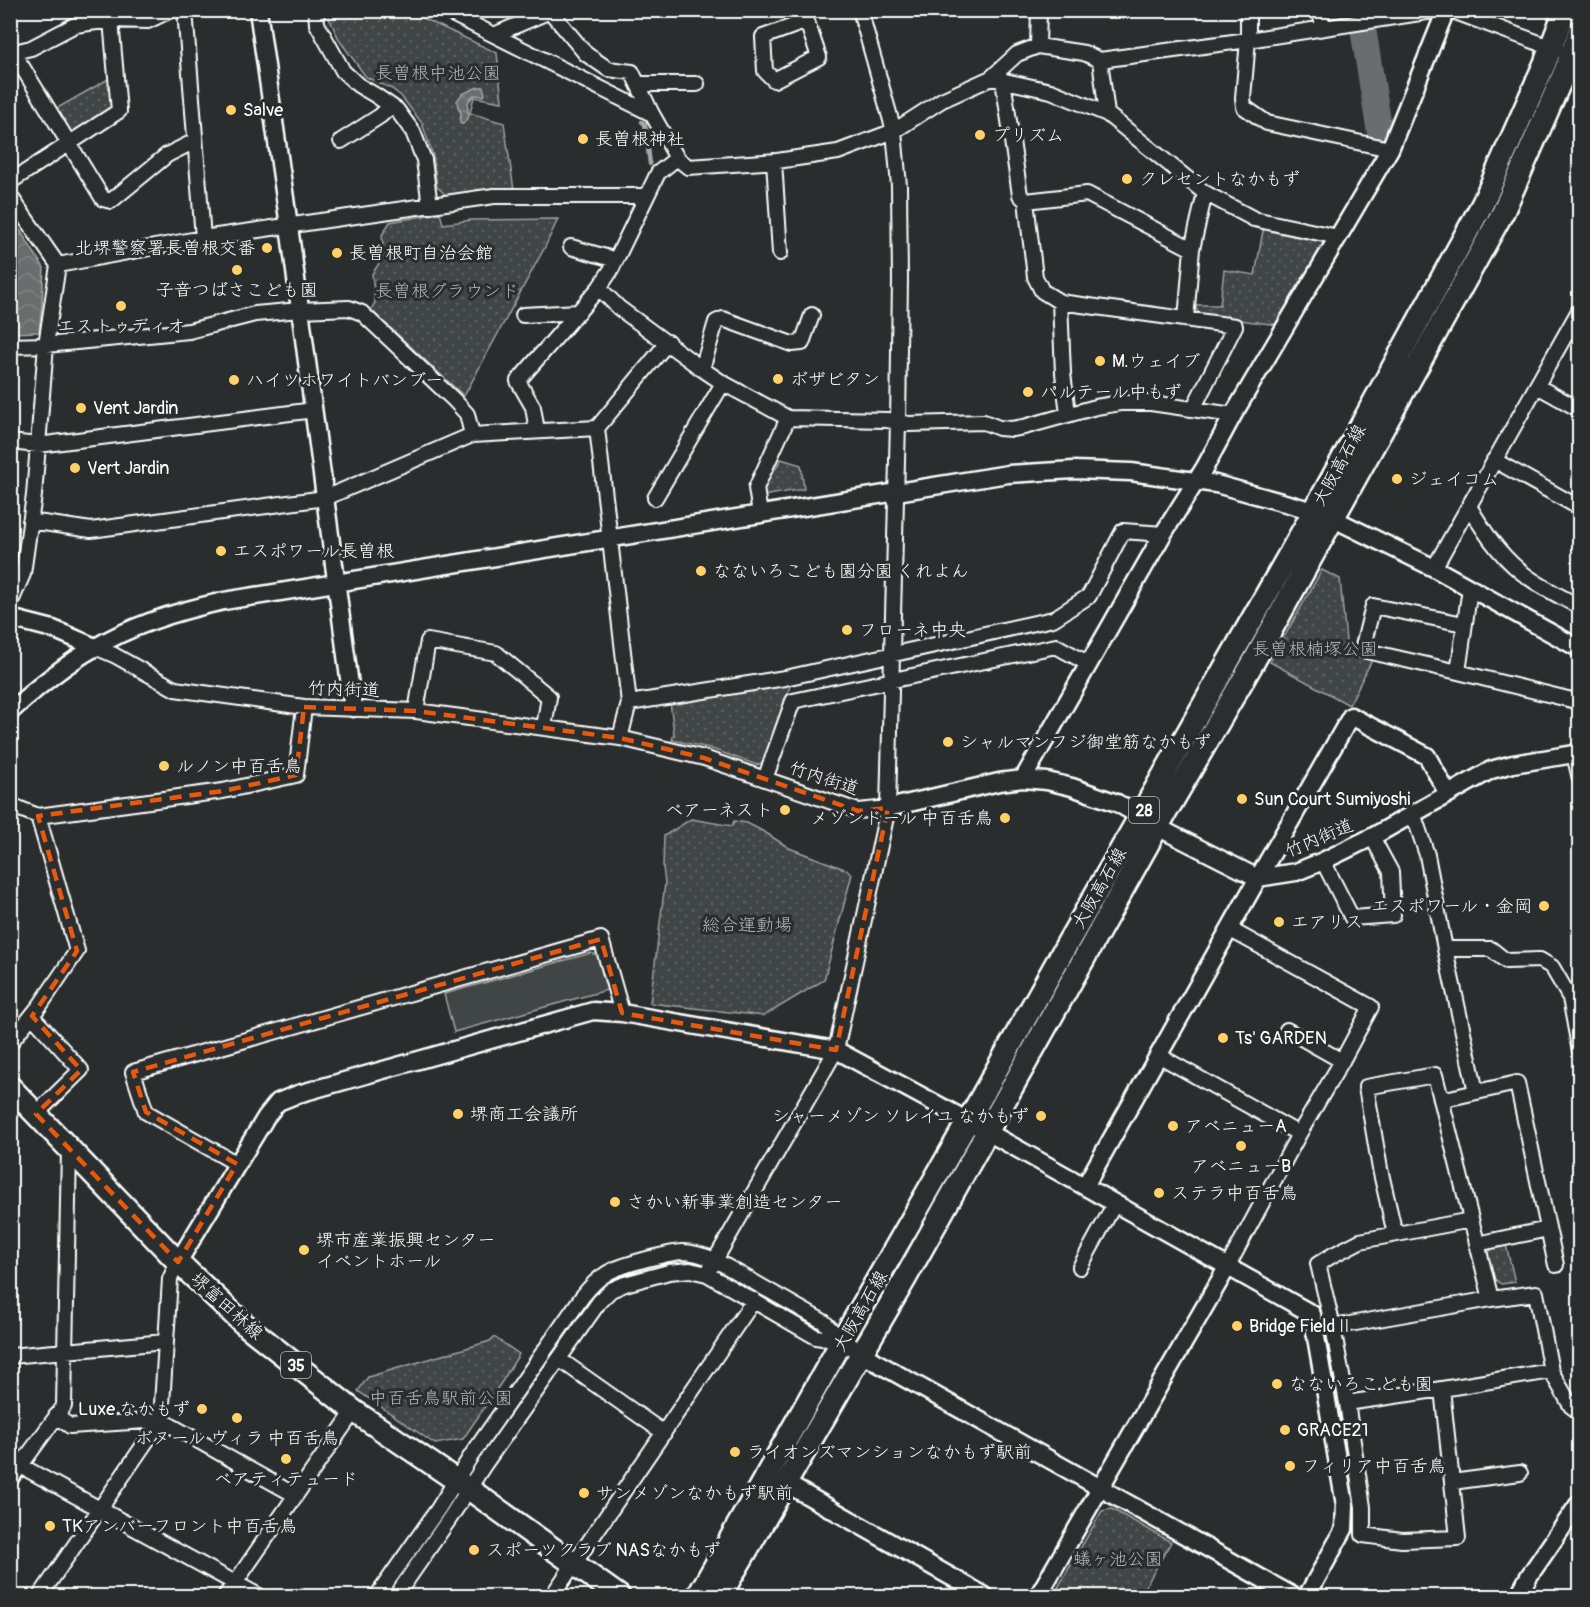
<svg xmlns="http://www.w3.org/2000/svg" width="1590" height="1607" viewBox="0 0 1590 1607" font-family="Pangolin,'Klee One',sans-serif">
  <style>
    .grass { fill: url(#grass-dots); stroke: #a0a2a2; stroke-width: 1.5 }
    .garden { fill: #414445; stroke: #a0a2a2; stroke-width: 1.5 }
    .water { fill: url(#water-waves); stroke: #a6a7a7; stroke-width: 1.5 }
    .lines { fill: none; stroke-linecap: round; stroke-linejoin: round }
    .stream { stroke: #a6a7a7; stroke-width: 4.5 }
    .river { stroke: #6a6c6d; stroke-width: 26 }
    .minor-casing { stroke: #fff; stroke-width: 18 }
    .tertiary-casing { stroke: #fff; stroke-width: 21 }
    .primary-casing { stroke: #fff; stroke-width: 26 }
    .minor { stroke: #2a2d2e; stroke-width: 14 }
    .tertiary { stroke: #2a2d2e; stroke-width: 16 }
    .primary { stroke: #2a2d2e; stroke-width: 21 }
    .marked { fill: none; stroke: #e8590c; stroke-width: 4.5; stroke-dasharray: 12 8; stroke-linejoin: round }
    .poi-dot { fill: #ffd166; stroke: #2a2d2e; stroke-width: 2 }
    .labels { text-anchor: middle; stroke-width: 6; stroke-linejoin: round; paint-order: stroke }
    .shield { fill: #2a2d2e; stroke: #bfc0c0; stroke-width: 1.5 }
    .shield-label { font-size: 16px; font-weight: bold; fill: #fff }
    .park-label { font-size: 18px; fill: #b3b4b5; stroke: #2a2d2e }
    .poi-label { font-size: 18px; fill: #fff; stroke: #2a2d2e; text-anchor: start }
    .street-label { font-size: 18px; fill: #fff; stroke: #2a2d2e }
  </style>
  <defs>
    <pattern id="grass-dots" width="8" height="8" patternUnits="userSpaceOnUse" patternTransform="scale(1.5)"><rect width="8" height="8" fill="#414445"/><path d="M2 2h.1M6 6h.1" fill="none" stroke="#5e6061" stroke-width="1.8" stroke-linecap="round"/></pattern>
    <pattern id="water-waves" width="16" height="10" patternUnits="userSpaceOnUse" patternTransform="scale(1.5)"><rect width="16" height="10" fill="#6a6c6d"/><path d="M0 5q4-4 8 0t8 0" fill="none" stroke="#808283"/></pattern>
  </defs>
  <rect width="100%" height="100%" fill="#2a2d2e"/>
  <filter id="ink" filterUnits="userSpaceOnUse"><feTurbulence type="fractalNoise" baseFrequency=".0167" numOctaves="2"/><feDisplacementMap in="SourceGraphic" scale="12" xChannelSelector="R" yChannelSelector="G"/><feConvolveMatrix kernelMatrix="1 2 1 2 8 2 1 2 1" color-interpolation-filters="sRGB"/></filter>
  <g filter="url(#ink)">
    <path class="grass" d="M327,11H408L497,53L502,102L474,97L470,113L504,123L514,190L488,189L446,195L437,187L433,156L422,123L401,96L392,89L366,77L340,41L328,16Z
      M110,78L112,108L71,134L69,133L54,110Z
      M440,213L443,224L472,220L558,219L545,247L464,396L371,310L375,302L372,274L384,256L382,235L390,222Z
      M1264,225L1321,236L1325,244L1278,325L1200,315L1196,309V305H1220L1224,270L1255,275Z
      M781,459L801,465L804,489L762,496L763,484L776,468Z
      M1322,570L1340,579L1347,651L1374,656L1349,705L1270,662Z
      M791,683L764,762L757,765L709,748L672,740L674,734L670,701Z
      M691,819L732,826L734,821L747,823L766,833L789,848L847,870L852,874L824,980L764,1016L650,1003L665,883L663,867L664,836Z
      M1506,1245L1515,1282L1501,1284L1493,1278L1487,1254L1492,1248Z
      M494,1337L519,1354L503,1380L463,1439L435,1444L358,1391L368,1377L490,1341Z
      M1112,1509L1171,1542L1140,1596H1066L1056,1591L1102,1511Z"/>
    <path class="garden" d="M591,953L597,955L607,990L454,1032L444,994Z"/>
    <path class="water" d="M478,87H483L485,94L484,96L474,95C466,100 467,109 469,116L463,124H461L460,122L461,112L458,107L457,101L462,94Z
      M11,216L44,268L42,304L39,332L11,333Z"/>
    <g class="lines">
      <path class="stream" d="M642,122L645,124L650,164"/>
      <path class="river" d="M1360,10L1380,133"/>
      <defs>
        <path id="minor" d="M185,10L203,238
          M316,10L317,24L343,71L358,85L375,95L397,110L413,132L424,160L430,206
          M444,10L652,114
          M803,10L819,57L774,80L765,71L763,37L807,21
          M1248,10V40L1243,98L1244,107L1267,123L1390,149
          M1319,10L1324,28
          M1450,10L1558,50
          M494,35L550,11L586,54L608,69L632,72L652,114L677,158L688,167L777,161L838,152L894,131L942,100L991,78L1017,54L1038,46L1084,53L1100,60L1248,40L1439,10
          M1038,46L1039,10
          M13,52L103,199L111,201L167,155L195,141
          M10,53L31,48L75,25L111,20L148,21L171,10
          M1100,60L1107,114
          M991,78L1051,91L1107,114L1205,193L1254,219L1338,237
          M1003,80L1020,195L1026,201
          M638,84H697
          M341,141L380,116L391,106
          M774,161L780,253
          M10,182L119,111L111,20
          M10,196L58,265L46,345L34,495L23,574L10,604
          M571,247L616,260
          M1192,249L1087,194L1026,201L1035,277L1042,291L1060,302L1235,326L1193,409
          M58,265L203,238L494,196H646
          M599,288L619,308L702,369L723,383L788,418L887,420L909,424L984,422L999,428L1012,429L1024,427L1096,407L1120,403H1151L1233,415
          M1060,302L1063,373L1068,414
          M523,315L579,312
          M1186,319L1192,249L1205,193
          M10,346L46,345L189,331L255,314L300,310L349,308L362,313L454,400L467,414L472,435
          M702,369L716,322L723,319L792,344L802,343L812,315
          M1537,386L1580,410
          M537,431L533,407L518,381L599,288L611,270L658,173L677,158
          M10,442L38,445L314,410
          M1494,460L1580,508
          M655,498L723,383
          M1469,506C1483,530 1498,553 1520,571C1538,586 1560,596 1580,607
          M760,514L756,488L788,418
          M30,521L91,530L325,498L472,435L597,428
          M1434,568L1580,309
          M1470,588L1458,672L1580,702
          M95,647L114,655L175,689L304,707L416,711L620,738L704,758L858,811L888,808
          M1458,672L1362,650L1373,606L1464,624
          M629,703L785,678L1053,619L1089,596L1123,531L1163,534
          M416,711L428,641L496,653L549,697L544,727
          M620,738L629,703L597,428L668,342
          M1574,754L1580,779
          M765,779L793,701L1056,646L1089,664
          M10,805L38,816L223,791L296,775L304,707
          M1413,813L1427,855L1445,949L1476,1092
          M1323,861L1352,918L1393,915L1391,872L1372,837
          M1445,949H1491L1506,961L1540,960L1552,967L1570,998L1580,1052
          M32,1016L81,1070L36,1114
          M1287,1030L1342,1061
          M10,1043L41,1004L77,951L38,816
          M1158,1055L1299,1134
          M1441,1100L1517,1083L1556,1265
          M237,1164L146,1112L133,1072L601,939L622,1013
          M1395,1234L1380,1169L1366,1087L1435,1075L1491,1299
          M1477,1244L1548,1229
          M1228,1266L1299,1134L1342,1061L1371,1007L1229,929
          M1080,1267L1115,1203
          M707,1274L836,1050L888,808L898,422L900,280L899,186L894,131L860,10
          M1333,1327L1491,1299L1536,1293L1551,1371L1571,1406L1580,1413
          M10,1356L165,1342
          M559,1359L664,1433
          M1442,1389L1458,1538L1402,1540L1363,1535V1507L1347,1403L1333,1327L1318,1264L1333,1255L1360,1241L1471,1220
          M1347,1403L1442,1389L1551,1371
          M56,1416L70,1426L161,1420L295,1495
          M21,1466L235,1583L354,1411
          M10,1480L64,1406L69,1149
          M1452,1482L1520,1473
          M40,1596L161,1420L170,1279L178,1262
          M225,1596L235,1583L259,1596
          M377,1596L438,1509L471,1456L582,1297C589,1288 596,1280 606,1274C619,1265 667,1253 683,1252C694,1252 705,1256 715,1260L824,1322L842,1341
          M396,1596L450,1518L484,1465L599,1302L611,1290L625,1284L669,1272L690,1270L707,1274L816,1337L842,1341
          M552,1596L754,1300"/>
        <path id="tertiary" d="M258,10L289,226L353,708
          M10,618L53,629L95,647
          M10,712C36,688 64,665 94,648C132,625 182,610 224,601L1008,474L1074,470L1131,472L1216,484L1314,511L1332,518L1434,568L1580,649
          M1023,779L1163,534L1205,467L1233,415L1390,149L1446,10
          M888,808L999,782L1023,779L1047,781L1072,787L1117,803L1169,833L1258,878L1296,872L1323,861L1372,837L1491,770L1513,764L1574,754L1580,751
          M1085,1186L1258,878L1351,716L1427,756L1448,794
          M178,1262L266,1117L278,1102L298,1094L593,1011L622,1013L836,1050L968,1121L1312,1314L1345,1505L1344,1529L1307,1596
          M842,1341L874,1361L1293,1596
          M787,1484L985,1596
          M1038,1596L1228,1266
          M1518,1596L1529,1576L1580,1502"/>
        <path id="primary" d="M10,1087L178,1262L243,1323L354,1411L469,1489L619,1596
          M698,1596L842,1341L968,1121L1063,951L1314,511L1483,203L1545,63L1565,10
          M720,1596L905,1279L1158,826L1254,661L1503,212L1565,71L1580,30"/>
      </defs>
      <use href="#minor" class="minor-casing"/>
      <use href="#tertiary" class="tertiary-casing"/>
      <use href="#primary" class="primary-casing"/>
      <use href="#minor" class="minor"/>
      <use href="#tertiary" class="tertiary"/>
      <use href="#primary" class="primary"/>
    </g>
  </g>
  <path class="marked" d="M304,707L416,711L620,738L704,758L858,811L888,808L836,1050L622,1013L601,939L133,1072L146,1112L237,1164L178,1262L36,1114L81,1070L32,1016L77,951L38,816L223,791L296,775Z"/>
  <g class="poi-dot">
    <circle cx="231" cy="110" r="6"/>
    <circle cx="980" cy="135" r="6"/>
    <circle cx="583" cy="139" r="6"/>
    <circle cx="1127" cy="179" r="6"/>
    <circle cx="267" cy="248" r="6"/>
    <circle cx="337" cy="253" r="6"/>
    <circle cx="237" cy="270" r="6"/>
    <circle cx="121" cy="306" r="6"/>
    <circle cx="1100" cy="361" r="6"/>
    <circle cx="778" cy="379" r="6"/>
    <circle cx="234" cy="380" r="6"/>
    <circle cx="1028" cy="392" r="6"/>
    <circle cx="81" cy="408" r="6"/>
    <circle cx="75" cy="468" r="6"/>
    <circle cx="1397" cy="479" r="6"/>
    <circle cx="221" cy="551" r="6"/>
    <circle cx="701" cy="571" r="6"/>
    <circle cx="847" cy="630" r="6"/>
    <circle cx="948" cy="742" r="6"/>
    <circle cx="164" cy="766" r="6"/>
    <circle cx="1242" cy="799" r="6"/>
    <circle cx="785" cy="810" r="6"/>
    <circle cx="1005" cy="818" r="6"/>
    <circle cx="1544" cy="906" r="6"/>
    <circle cx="1279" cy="922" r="6"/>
    <circle cx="1223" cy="1038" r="6"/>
    <circle cx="458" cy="1114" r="6"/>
    <circle cx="1041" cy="1116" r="6"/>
    <circle cx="1173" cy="1126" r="6"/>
    <circle cx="1241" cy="1146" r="6"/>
    <circle cx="1159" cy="1193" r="6"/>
    <circle cx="615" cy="1202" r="6"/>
    <circle cx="304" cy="1250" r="6"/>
    <circle cx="1237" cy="1326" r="6"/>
    <circle cx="1277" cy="1384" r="6"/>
    <circle cx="202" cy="1409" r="6"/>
    <circle cx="237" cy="1418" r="6"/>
    <circle cx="1285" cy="1430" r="6"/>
    <circle cx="735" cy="1452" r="6"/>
    <circle cx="286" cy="1459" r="6"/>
    <circle cx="1290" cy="1466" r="6"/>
    <circle cx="584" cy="1493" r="6"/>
    <circle cx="50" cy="1526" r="6"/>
    <circle cx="474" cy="1550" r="6"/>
  </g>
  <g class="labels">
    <g class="shield">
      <rect x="1129" y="797" width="30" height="26" rx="4.5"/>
      <rect x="281" y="1352" width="30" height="26" rx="4.5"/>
    </g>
    <g class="shield-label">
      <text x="1144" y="816">28</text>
      <text x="296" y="1371">35</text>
    </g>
    <g class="park-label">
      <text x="438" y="79">長曽根中池公園</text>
      <text x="447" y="297">長曽根グラウンド</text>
      <text x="1315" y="655">長曽根楠塚公園</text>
      <text x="747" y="931">総合運動場</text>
      <text x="441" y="1404">中百舌鳥駅前公園</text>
      <text x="1118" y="1565">蟻ヶ池公園</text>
    </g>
    <g class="poi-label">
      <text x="243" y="116">Salve</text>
      <text x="992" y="141">プリズム</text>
      <text x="595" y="145">長曽根神社</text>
      <text x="1139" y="185">クレセントなかもず</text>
      <text x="255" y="254" text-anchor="end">北堺警察署長曽根交番</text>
      <text x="349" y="259">長曽根町自治会館</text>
      <text x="237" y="296" text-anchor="middle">子音つばさこども園</text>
      <text x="121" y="332" text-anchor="middle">エストゥディオ</text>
      <text x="1112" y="367">M.ウェイブ</text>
      <text x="790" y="385">ボザビタン</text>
      <text x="246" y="386">ハイツホワイトバンブー</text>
      <text x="1040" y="398">パルテール中もず</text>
      <text x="93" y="414">Vent Jardin</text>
      <text x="87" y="474">Vert Jardin</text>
      <text x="1409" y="485">ジェイコム</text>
      <text x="233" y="557">エスポワール長曽根</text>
      <text x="713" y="577">なないろこども園分園 くれよん</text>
      <text x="859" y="636">フローネ中央</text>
      <text x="960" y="748">シャルマンフジ御堂筋なかもず</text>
      <text x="176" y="772">ルノン中百舌鳥</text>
      <text x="1254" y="805">Sun Court Sumiyoshi</text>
      <text x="773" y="816" text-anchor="end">ベアーネスト</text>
      <text x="993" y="824" text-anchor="end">メゾンドール 中百舌鳥</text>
      <text x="1532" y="912" text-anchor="end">エスポワール・金岡</text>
      <text x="1291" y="928">エアリス</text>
      <text x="1235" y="1044">Ts' GARDEN</text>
      <text x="470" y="1120">堺商工会議所</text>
      <text x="1029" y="1122" text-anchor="end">シャーメゾン ソレイユ なかもず</text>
      <text x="1185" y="1132">アベニューA</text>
      <text x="1241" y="1172" text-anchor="middle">アベニューB</text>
      <text x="1171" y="1199">ステラ中百舌鳥</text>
      <text x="627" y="1208">さかい新事業創造センター</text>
      <text x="316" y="1246">堺市産業振興センター<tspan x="316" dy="21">イベントホール</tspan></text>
      <text x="1249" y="1332">Bridge FieldⅡ</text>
      <text x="1289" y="1390">なないろこども園</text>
      <text x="190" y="1415" text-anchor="end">Luxe なかもず</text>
      <text x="1297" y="1436">GRACE21</text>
      <text x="237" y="1444" text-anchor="middle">ボヌール ヴィラ 中百舌鳥</text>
      <text x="747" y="1458">ライオンズマンションなかもず駅前</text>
      <text x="1302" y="1472">フィリア中百舌鳥</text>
      <text x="286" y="1485" text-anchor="middle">ベアティテュード</text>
      <text x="596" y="1499">サンメゾンなかもず駅前</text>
      <text x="62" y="1532">TKアンバーフロント中百舌鳥</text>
      <text x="486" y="1556">スポーツクラブ NASなかもず</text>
    </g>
    <g class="street-label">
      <text transform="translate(1339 465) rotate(-61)" y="6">大阪高石線</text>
      <text transform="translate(344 689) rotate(2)" y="6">竹内街道</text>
      <text transform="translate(824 778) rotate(18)" y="6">竹内街道</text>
      <text transform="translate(1319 838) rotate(-23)" y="6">竹内街道</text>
      <text transform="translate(1099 888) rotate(-60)" y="6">大阪高石線</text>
      <text transform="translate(227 1306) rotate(42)" y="6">堺富田林線</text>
      <text transform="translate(860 1311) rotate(-60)" y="6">大阪高石線</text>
    </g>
  </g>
  <rect width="1590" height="1607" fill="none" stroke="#2a2d2e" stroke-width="36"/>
  <rect x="18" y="18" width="1554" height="1571" fill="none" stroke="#fff" stroke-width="2" filter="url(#ink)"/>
</svg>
